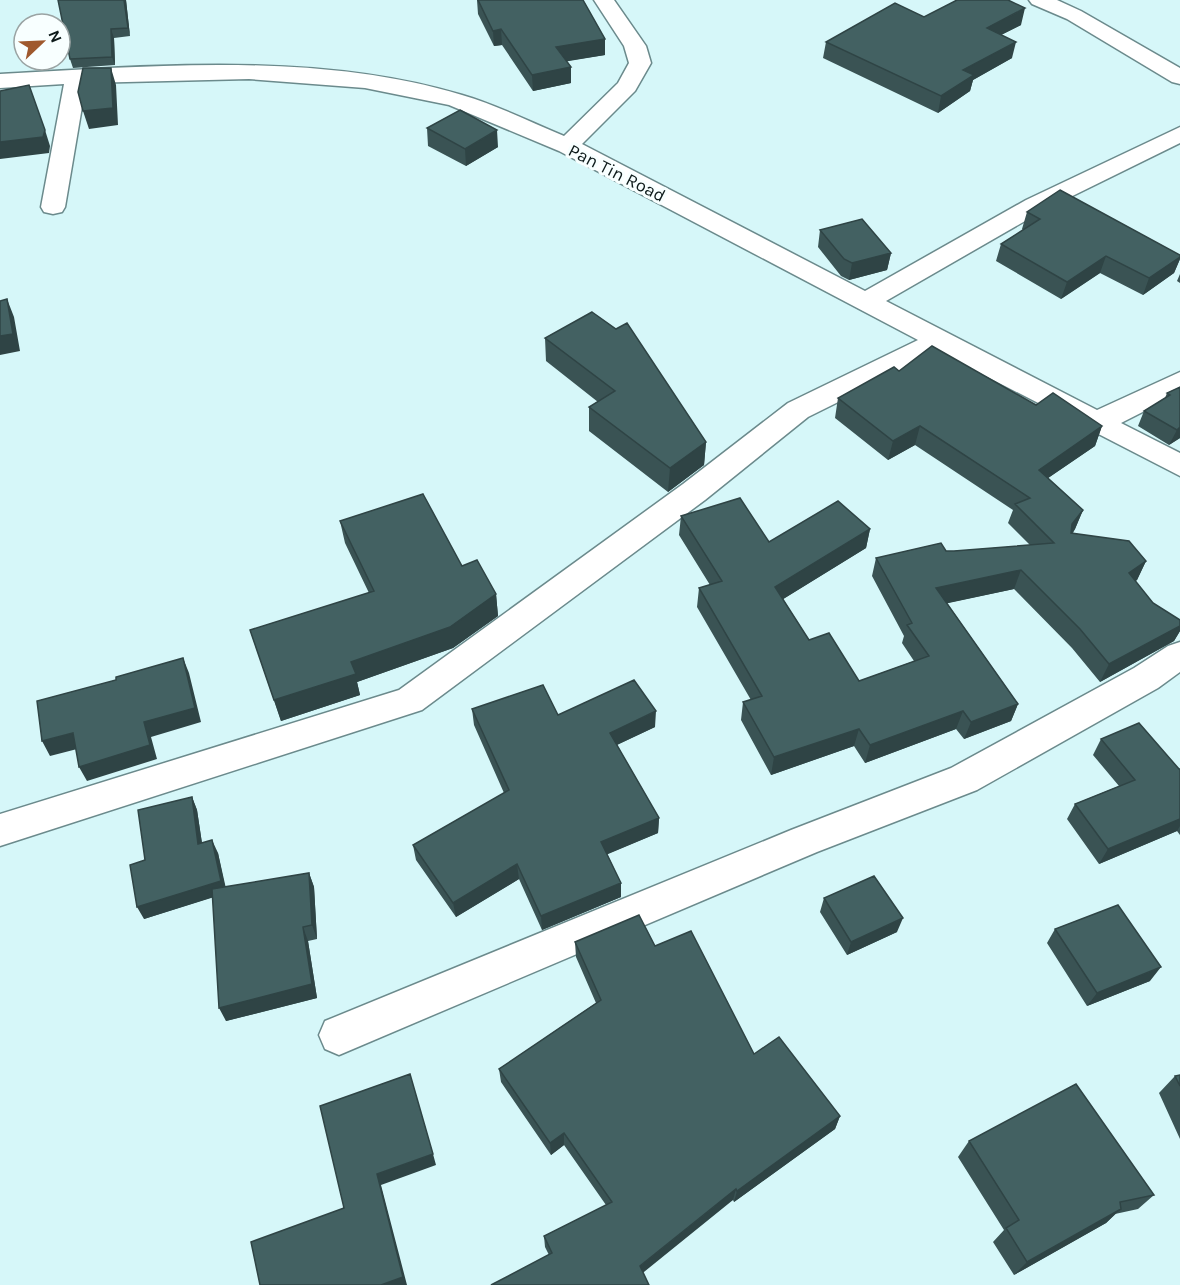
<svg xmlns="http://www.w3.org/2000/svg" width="1180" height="1285" viewBox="0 0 1180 1285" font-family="Karla,sans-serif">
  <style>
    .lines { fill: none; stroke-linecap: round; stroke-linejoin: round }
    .minor-casing { stroke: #6b8a8c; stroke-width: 3 }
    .minor { fill: #fff; fill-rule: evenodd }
    .wall { fill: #3a5354 }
    .shaded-wall { fill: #2f4445 }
    .building { fill: #436162; stroke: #2f4445; stroke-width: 1.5 }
    .labels { text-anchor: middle; stroke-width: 6; stroke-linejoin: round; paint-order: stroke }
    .far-street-label { font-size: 18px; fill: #0d1a1a; stroke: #f8ffff }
  </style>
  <rect width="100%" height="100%" fill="#d6f7f9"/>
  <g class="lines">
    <defs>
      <path id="minor" d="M594,0H614L646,46L651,63L635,91L582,144L865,291L1026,200L1180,127V143L1044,210L886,301L1097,410L1180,372V393L1121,423L1180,453V476L939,352L808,417L705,500L422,710L0,846V814L399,690L683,484L788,403L918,340L559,151L449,105L365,88L249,79L86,83L65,207L62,212L53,214L44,212L41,207L64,84L0,88V74C151,66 316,51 462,95C497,105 530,122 564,136L618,83L629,63L624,46Z
        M1029,0H1057L1081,11L1180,68V84L1172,82L1067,19L1032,4Z
        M1180,642V672L1158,688L977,790L817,852L339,1055L325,1049L319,1035L325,1021L791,830L951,768L1134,668L1168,646Z"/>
    </defs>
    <use href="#minor" class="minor-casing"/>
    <use href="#minor" class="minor"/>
  </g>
  <path class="wall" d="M126,0L130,36L114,38L115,65L73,68L70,59Z
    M477,0H583L605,39V55L566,61L571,67V83L533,91L502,45L494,46L478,14Z
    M924,17L1021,25L1001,35L1012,58L973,80L970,91L938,113L823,58L826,42Z
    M427,128L498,147L466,166L428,146Z
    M1027,212L1180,255V259L1174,273L1143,295L1100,273L1061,299L996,261L1001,244L1023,230L1022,229Z
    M820,230L891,253L887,270L849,280L841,276L818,247Z
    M1180,274V283L1177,281Z
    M545,338L706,442L704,465L668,492L589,431V407L598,402L546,361Z
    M899,371L1036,405L1102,426L1095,446L1048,478L1083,510L1075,529L1073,533L1146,561L1137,580L1135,581L1153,603L1180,620V631L1174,641L1100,682L1072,648L1014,589L947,603L1018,704L1011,721L964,739L956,729L865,763L854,746L771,775L741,720L743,702L751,700L697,607L699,588L710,585L679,535L681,516L769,542L870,529L866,548L783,599L809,640L859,681L914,661L902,643L904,636L872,576L876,558L946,551H954L1030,545L1008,523L1013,510L915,445L888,460L835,418L838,398Z
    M1180,387V438L1169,445L1138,426L1144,411L1165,398L1167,393Z
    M340,521L462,566L496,594L498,616L453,648L357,682L360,695L281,721L250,630L369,593L345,543Z
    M472,709L558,715L655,727L617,745L659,818L658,833L607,854L621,883V897L542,930L519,879L456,917L416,860L413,845L504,793L474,725Z
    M1101,739L1180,769V835L1177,831L1099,864L1067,819L1075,804L1119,786L1093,755Z
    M192,797L197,810L202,843L218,853L225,887L309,873L314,887L317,939L308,941L317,998L226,1021L213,897L144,919L145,860Z
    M824,898L897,932L847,955L820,912Z
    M1055,929L1150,981L1087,1006L1047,943Z
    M575,942L655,946L754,1054L840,1116L835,1129L734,1202L733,1200L549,1255L545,1247L544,1236L606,1205L564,1145L551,1155L501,1082L499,1069L596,1003L576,957Z
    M1180,1075V1139L1159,1093L1175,1076Z
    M969,1141L1154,1195L1138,1209L1115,1214L1106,1223L1014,1275L993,1242L1004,1230L958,1157Z"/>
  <path class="shaded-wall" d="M124,0H126L130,36L128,28Z
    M1025,8L1021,25L983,44L987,28Z
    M111,29L114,38L115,65L112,57Z
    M501,29L502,45L494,46L493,31Z
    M605,39V55L557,63L556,47Z
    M1016,42L1012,58L973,80L970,91L938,113L941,96L963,70Z
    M571,67V83L533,91L532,75Z
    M111,68L116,85L118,125L89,129L83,111Z
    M45,130L50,146L49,153L0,159V142Z
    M497,130L498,147L466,166L465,149Z
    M891,253L887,270L849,280L852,263Z
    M1106,256L1100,273L1061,299L1067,282Z
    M1180,257V259L1174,273L1143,295L1149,278Z
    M7,299L14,317L20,351L0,355V336Z
    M920,426L915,445L888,460L893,441Z
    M1102,426L1095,446L1032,489L1039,470Z
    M1180,427V438L1169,445L1177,430Z
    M706,442L704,465L668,492L670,468Z
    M1083,510L1075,529L1064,543L1072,524Z
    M870,529L866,548L772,606L775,587Z
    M1146,561L1137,580L1120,592L1129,573Z
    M1021,570L1014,589L930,607L936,588Z
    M496,594L498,616L453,648L357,682L360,695L281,721L274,700L351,662Z
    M1180,626V631L1174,641L1100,682L1109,664Z
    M183,658L189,673L201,722L151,737L157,759L87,781L79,767L144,722Z
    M1018,704L1011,721L964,739L971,722Z
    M656,711L655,727L610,748V733Z
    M963,711L956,729L865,763L870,745Z
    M859,729L854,746L771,775L774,757Z
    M73,733L81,748L50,756L42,741Z
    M192,797L197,810L204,857L198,844Z
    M659,818L658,833L601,857V842Z
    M1180,819V826L1177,831L1099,864L1108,849Z
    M212,840L218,853L227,893L144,919L137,907Z
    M517,864L519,879L456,917L453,903Z
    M309,873L314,887L317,939L312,925Z
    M621,883V897L542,930L541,916Z
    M903,918L897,932L847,955L851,942Z
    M303,927L308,941L317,998L226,1021L219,1008Z
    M1161,967L1150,981L1087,1006L1097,993Z
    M840,1116L835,1129L734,1202L737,1191Z
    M564,1133V1145L551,1155L550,1143Z
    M433,1154L436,1165L381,1185L407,1285H381L377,1174Z
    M736,1189L733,1200L639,1276L640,1266Z
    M1121,1209L1106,1223L1014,1275L1027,1262Z"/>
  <path class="building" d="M58,0H124L128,28L111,29L112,57L70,59Z
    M478,0H583L605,39L556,47L571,67L532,75L501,29L493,31Z
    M957,0H1008L1025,8L987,28L1016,42L963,70L974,75L941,96L826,42L895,3L924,17Z
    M83,68H111L113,108L83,111L78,92Z
    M29,85L45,130L43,137L0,142V91Z
    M460,110L497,130L465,149L427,128Z
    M1060,190L1180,255V257L1149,278L1106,256L1067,282L1001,244L1040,219L1027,212Z
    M862,219L891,253L852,263L844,259L820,230Z
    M7,299L13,334L0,336V301Z
    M592,312L616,329L627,323L706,442L670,468L589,407L615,391L545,338Z
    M932,346L1036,405L1053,393L1102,426L1039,470L1083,510L1072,524L1071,533L1129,541L1146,561L1129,573L1153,603L1180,620V626L1109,664L1080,629L1021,570L936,588L1018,704L971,722L963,711L870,745L859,729L774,757L743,702L762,696L699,588L722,581L681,516L740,498L769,542L838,501L870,529L775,587L809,640L829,633L859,681L929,656L907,625L912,623L876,558L941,543L946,551H954L1054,543L1015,504L1030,498L920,426L893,441L838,398L894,367L899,371Z
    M1180,387V427L1177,430L1144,411L1170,395L1167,393Z
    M423,494L462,566L477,560L496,594L450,627L351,662L356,674L274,700L250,630L374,591L340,521Z
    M183,658L195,708L144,722L150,745L79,767L73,733L42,741L37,701L116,680V677Z
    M634,680L656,711L610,733L659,818L601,842L621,883L541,916L517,864L453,903L413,845L509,790L472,709L543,685L558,715Z
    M1139,723L1179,769H1180V819L1108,849L1075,804L1135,780L1101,739Z
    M192,797L198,844L212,840L221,881L137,907L130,865L145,860L138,810Z
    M309,873L312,925L303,927L312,984L219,1008L212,889Z
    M874,876L903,918L851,942L824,898Z
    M1118,905L1161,967L1097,993L1055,929Z
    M639,915L655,946L691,931L754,1054L779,1037L840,1116L737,1191L736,1189L640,1266L649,1285H491L552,1253L544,1236L612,1202L564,1133L550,1143L499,1069L601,1000L575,942Z
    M410,1074L433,1154L377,1174L403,1277L381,1285H260L251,1242L344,1208L320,1106Z
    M1180,1075V1086L1175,1076Z
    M1076,1084L1154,1195L1120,1202L1121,1209L1027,1262L1006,1228L1019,1220L969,1141Z"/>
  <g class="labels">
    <g class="far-street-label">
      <text transform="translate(617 173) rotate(27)" y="6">Pan Tin Road</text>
    </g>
  </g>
  <g transform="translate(42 42) rotate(67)"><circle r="28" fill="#f8ffff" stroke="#9aa3a3" stroke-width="1.5"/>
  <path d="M0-4.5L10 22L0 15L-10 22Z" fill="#9f592e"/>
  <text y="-9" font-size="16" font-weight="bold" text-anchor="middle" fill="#0d1a1a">N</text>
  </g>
</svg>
